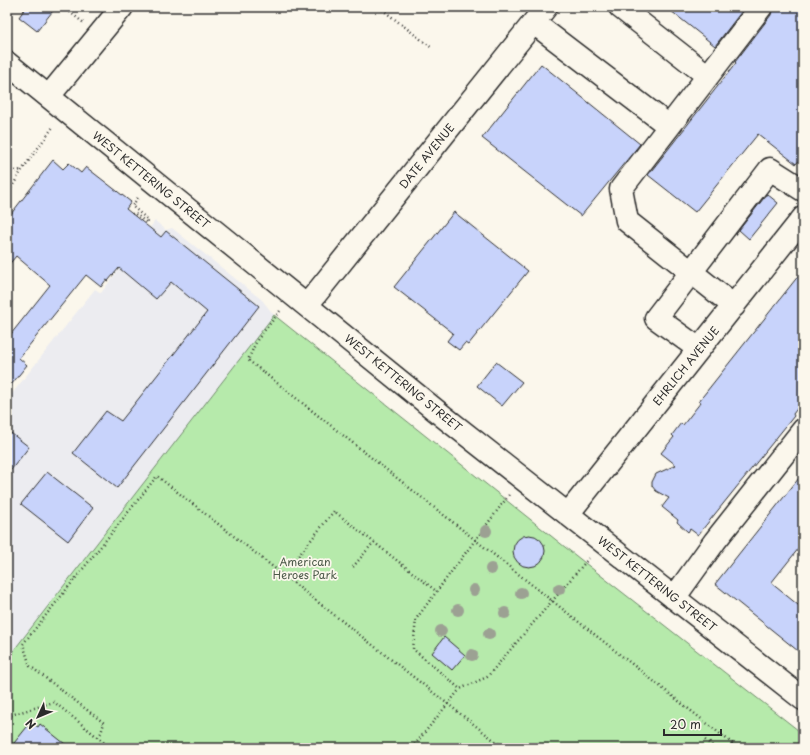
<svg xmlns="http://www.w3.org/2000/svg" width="810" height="755" viewBox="0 0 810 755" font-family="'Playpen Sans',sans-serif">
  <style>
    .built { fill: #ececf0 }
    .green { fill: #b6eaab; stroke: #708a6b }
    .building { fill: #c8d3fb; stroke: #2b2b2b }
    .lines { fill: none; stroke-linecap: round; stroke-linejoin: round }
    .minor-casing { stroke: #2b2b2b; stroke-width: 25 }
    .path { stroke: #2b2b2b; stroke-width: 2.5; stroke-dasharray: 1 3; stroke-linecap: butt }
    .minor { stroke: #fbf7ec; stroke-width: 22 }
    .tree { fill: #9ca193 }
    .labels { text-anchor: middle; stroke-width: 3.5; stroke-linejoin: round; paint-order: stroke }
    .street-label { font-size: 11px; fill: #2b2b2b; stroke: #fbf7ec }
    .park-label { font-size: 11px; fill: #4e5b4b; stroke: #fbf7ec }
  </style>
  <rect width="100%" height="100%" fill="#fbf7ec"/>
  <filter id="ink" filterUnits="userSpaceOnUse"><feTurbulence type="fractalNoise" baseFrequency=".025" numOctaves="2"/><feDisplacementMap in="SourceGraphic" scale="8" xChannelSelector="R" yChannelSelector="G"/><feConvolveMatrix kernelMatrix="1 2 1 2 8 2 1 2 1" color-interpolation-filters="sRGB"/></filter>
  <g filter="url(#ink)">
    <path class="built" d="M155,221L166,230L172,228L262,300L274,315L7,659V400L95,289L101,293Z"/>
    <path class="green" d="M274,315L585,563L803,734V748H7V659Z"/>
    <path class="building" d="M26,7H56L37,31L19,17Z
      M666,7H745L715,46Z
      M773,7H803V156L796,164L758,134L695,212L648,175L736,63L735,62L771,15Z
      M541,64L640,144L581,216L482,138Z
      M53,160L63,169L69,163L81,173L86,167L131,202L126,209L161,237L166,231L259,306L117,488L73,453L106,411L121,421L207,312L171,282L156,299L119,268L108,281L106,280L101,287L86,275L19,358L27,365L7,390V339L50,285L16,256L7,267V219Z
      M767,194L778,203L749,239L739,230Z
      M454,212L528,271L468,345L465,343L459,350L447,341L453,333L394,287Z
      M803,270V401L793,414L794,416L698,535L690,529L688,532L677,522L678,520L662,507L669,498L656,491L652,486V482L656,474L676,465L661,453L674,437L672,435L681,423L683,425L701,402L699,401Z
      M496,362L522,382L502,406L477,386Z
      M7,430L29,447L7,475Z
      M47,472L93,508L68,541L21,504Z
      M803,473V543L771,583L803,609V655L715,584Z
      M513 551a16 16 0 1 1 32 0a16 16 0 1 1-32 0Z
      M444,637L465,655L452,670L432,653Z
      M31,722L38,727L40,724L70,748H10Z"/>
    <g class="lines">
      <defs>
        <path id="minor" d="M620,7L708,76
          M534,23L669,126
          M7,63L444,417L803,699
          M49,96L122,7
          M307,305L546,7
          M734,306L627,221L621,189L761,7
          M699,349L656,318L770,169L803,190
          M568,514L803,218
          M674,598L715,541L803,430"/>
      </defs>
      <use href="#minor" class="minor-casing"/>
      <path class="path" d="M63,7L84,23
        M379,7L432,48
        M7,172L22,170
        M7,195L22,170L53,127
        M132,214L134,213L147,223L148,220L132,206L139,196
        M280,311L257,340L248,360L738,748
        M509,495L416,619L413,649L460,689L487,677L589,558
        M296,559L334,511L436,591
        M353,567L373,543
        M7,709L11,715L10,722L7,725
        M11,715L54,702L111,748
        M98,737L101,733L104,723L30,666L23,644L157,476L504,748
        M705,740L715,748
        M412,748L460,689"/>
      <use href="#minor" class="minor"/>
    </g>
    <g class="tree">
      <circle cx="486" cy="531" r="6"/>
      <circle cx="491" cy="569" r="6"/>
      <circle cx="559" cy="589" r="6"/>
      <circle cx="474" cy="590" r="6"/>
      <circle cx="521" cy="593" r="6"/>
      <circle cx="458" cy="610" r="6"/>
      <circle cx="505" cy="613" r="6"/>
      <circle cx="441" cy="631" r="6"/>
      <circle cx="489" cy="634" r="6"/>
      <circle cx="472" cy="655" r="6"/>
    </g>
  </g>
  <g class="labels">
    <g class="street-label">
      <text transform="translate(427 156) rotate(-51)" y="4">DATE AVENUE</text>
      <text transform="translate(151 180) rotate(39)" y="4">WEST KETTERING STREET</text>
      <text transform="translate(686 366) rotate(-51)" y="4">EHRLICH AVENUE</text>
      <text transform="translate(403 383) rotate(39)" y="4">WEST KETTERING STREET</text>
      <text transform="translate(657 584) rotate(38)" y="4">WEST KETTERING STREET</text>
    </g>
    <g class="park-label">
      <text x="305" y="566">American<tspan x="305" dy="13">Heroes Park</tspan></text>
    </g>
  </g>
  <rect width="810" height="755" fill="none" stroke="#fbf7ec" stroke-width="24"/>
  <rect x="12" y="12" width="786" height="731" fill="none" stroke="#2b2b2b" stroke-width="1.5" filter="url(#ink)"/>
  <g transform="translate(38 717) rotate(226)" stroke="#fbf7ec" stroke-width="3" paint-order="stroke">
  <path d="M0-3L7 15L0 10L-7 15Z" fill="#2b2b2b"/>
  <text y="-6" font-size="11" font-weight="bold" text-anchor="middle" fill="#2b2b2b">N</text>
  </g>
  <path d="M664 729v6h57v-6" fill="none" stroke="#2b2b2b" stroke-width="2"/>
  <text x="670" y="729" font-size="12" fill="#2b2b2b" stroke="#fbf7ec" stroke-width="3" paint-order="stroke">20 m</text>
</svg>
